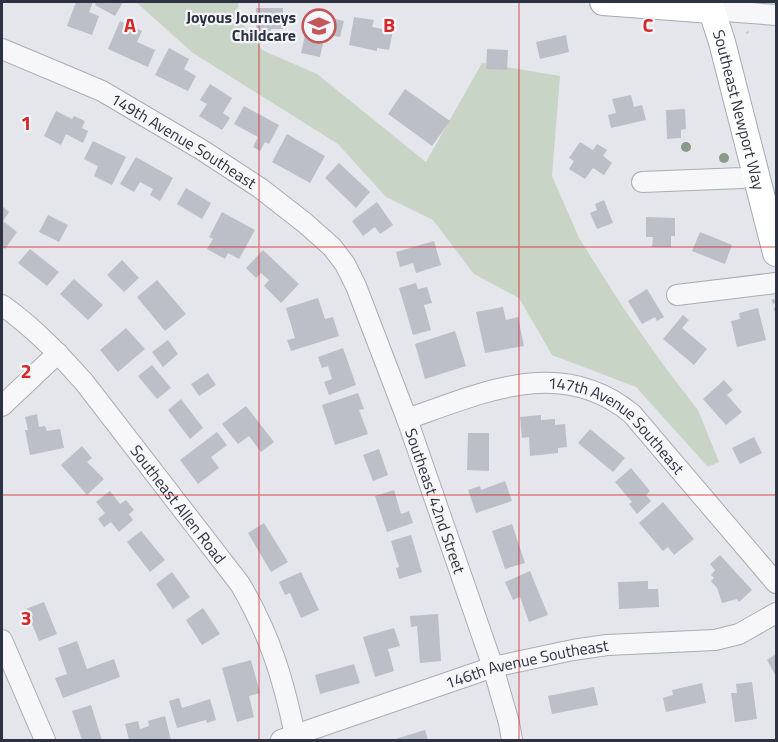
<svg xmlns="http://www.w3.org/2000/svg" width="778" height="742" viewBox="0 0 778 742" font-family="'Titillium Web',sans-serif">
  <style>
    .green { fill: #c8d4c6 }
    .building { fill: #bcbfc7 }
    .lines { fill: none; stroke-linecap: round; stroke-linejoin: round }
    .minor-casing { stroke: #a9acb5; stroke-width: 22 }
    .major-casing { stroke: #a5a9b6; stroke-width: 28 }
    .path { stroke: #bec0c6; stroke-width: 3; stroke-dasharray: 4.5 4.5; stroke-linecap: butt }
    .minor { stroke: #f7f7f9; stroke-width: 20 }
    .major { stroke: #fff; stroke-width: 26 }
    .tree { fill: #899a8b }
    .grid { fill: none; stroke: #d62828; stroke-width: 1.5; stroke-opacity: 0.55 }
    .labels { text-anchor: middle; stroke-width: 4.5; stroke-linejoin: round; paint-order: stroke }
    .poi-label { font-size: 16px; font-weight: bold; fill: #2d3242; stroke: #f4f5f8; text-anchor: end }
    .street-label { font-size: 16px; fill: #2d3242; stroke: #f4f5f8 }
    .grid-label { font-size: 20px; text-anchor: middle; font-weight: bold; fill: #d62828; stroke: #f4f5f8; stroke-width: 4.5; stroke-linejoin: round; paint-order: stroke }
  </style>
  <rect width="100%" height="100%" fill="#e4e6eb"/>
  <path class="green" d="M136,2H239L236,14L262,50L317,74L426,162L482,63L560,76L552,176L579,238L624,309L667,370L698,410L719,462L708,467L636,387L552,355L519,298L474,274L433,220L386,197L338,144L193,53Z"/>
  <path class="building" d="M76,2H93L89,12L99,16L92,35L67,26Z
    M96,2H123L115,16L95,5Z
    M256,8H283V29H271V36H256Z
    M310,13L344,21L340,37L325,34L320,57L301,53Z
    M354,17L374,20L372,27L393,31L389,50L377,48V51L349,45Z
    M120,21L142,31L137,42L155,50L148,67L108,49Z
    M566,35L569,52L540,59L536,42Z
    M169,48L189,59L184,69L196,76L188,91L155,75Z
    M487,49L508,50L507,70L486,69Z
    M210,84L232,98L223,113L230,118L222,130L199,116L207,104L200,100Z
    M405,89L450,121L432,146L388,114Z
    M631,95L634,107L642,105L646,120L611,128L608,115L616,113L612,99Z
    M244,106L279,125L269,144L265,142L260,151L253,147L258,137L234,124Z
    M685,109L686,129L681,130V138L667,139L666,110Z
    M56,111L72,119L74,116L85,121L82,128L88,131L83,143L66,134L61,145L44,136Z
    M287,134L325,156L310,183L272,162Z
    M93,141L126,157L112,185L94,176L98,166L84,159Z
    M580,142L593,150L597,144L607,150L603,156L612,163L604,175L593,168L585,179L569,169L574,161L569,158Z
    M136,157L173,178L160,201L150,195L153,189L140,182L134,192L120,184Z
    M339,163L370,192L356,208L325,178Z
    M186,188L211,203L202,219L177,204Z
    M604,200L613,223L597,229L590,213L597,210L595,204Z
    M377,202L393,225L380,234L375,227L363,236L352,221Z
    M2,206L9,212L3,221L17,232L5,249L2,247Z
    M222,212L255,230L239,259L228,253L225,259L207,249L213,239L209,237Z
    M48,215L68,225L59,242L39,232Z
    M646,217L675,218V236H671V247H652L653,237H646Z
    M700,232L732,245L725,264L692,251Z
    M434,241L441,265L416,273L413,263L400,267L396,252Z
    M30,249L59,272L47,286L18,263Z
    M263,250L299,284L281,303L264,286L269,280L261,273L256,278L246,268Z
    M122,260L139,278L124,292L107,275Z
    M74,279L103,305L88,320L60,294Z
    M157,280L186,314L165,331L137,297Z
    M416,283L418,289L427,287L432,303L424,305L431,330L413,335L399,288Z
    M647,289L664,317L657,321L655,317L642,324L628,301Z
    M318,298L325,319L333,317L339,336L291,351L287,340L295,338L286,308Z
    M503,307L506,320L518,317L524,346L485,353L476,312Z
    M758,308L766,340L737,347L731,321L740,319L739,313Z
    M683,315L689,320L682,328L707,349L694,365L663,339Z
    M126,328L145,349L118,372L100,350Z
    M455,331L466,366L425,379L415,344Z
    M168,340L178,354L163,367L152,352Z
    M343,348L356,385L329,395L324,382L332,379L328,366L322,368L318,357Z
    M152,365L171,388L157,399L138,376Z
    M208,373L216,385L199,396L191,384Z
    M724,380L733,390L727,395L742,412L726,425L703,399Z
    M358,393L364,409L359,410L368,434L335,445L322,405Z
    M181,399L203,428L190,439L168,410Z
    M246,406L274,442L261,452L249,436L238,444L222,424Z
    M37,414L39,427L45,426L47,431L60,429L64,448L30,455L25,430H28L25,417Z
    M541,415V420L555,419V425L565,424L567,447L558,448V453L530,456L529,437L522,438L520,417Z
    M590,429L625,458L613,472L578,443Z
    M217,432L227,445L211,457L219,468L198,484L180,460Z
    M468,433H489V471L467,470Z
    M754,437L762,453L740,464L732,448Z
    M82,446L92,458L87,462L104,479L87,495L61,465Z
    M379,449L388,475L373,481L363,455Z
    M631,468L650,491L646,495L651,501L637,514L629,504L632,502L615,482Z
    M505,481L512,501L476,513L468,490L480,486L481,490Z
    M394,490L401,514L409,511L413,523L387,532L375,496Z
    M110,491L120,504L126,500L134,510L129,514L133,520L119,532L111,522L104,527L98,519L105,513L96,502Z
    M663,502L694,539L674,555L668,547L663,551L639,523Z
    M264,523L288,562L271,572L248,533Z
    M512,524L525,563L505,569L492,531Z
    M141,531L165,560L150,572L127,542Z
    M411,535L422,572L399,579L396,568L399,567L391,541Z
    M720,555L752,590L739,602L737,599L722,603L717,588L711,581L714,578L711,575L715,570L710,564Z
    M530,571L548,615L529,622L520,597L513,600L505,582Z
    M172,572L190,597L173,609L156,584Z
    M301,572L319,610L301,618L290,593L285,595L279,582Z
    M648,581V589H658L659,607L619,609L618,582Z
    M44,602L57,634L39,641L26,609Z
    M203,608L220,634L202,645L186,620Z
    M438,614L441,661L420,663L417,626L411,627L410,616Z
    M394,628L400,646L388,649L394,671L375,677L363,637Z
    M77,641L87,669L114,659L120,677L63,698L55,678L67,674L58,648Z
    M776,654V676L767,660Z
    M251,660L260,693L249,696L254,717L237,722L222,668Z
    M354,664L360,683L320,694L315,675Z
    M752,682L757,719L735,722L731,693H737L736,684Z
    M702,683L706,703L666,712L663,698L673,695L672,690Z
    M594,687L598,705L552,714L548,696Z
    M179,698L182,708L210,699L216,720L207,723L206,720L177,728L169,701Z
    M91,705L102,740H82L72,711Z
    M165,716L171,740H129L125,724L138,721L140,729L149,726L148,721Z
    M425,730L428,740H392Z"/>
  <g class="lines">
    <defs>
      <g id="minor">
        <path d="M712,10L776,15"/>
        <path id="s1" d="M2,49L102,91L202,150L260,188L305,223L332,247L345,264L356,286L407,419L493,667L509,723L512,740"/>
        <path d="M642,182L742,178L756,175"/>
        <path d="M677,295L776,283"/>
        <path id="s2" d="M2,305C33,327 58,353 84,382L240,584C271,637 284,681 296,740"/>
        <path d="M2,406L58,353"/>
        <path id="s3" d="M407,419C482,393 561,355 632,414L776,583"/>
        <path d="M2,640L45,740"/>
        <path id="s4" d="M281,740L493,667L573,650L607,645L715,640L739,634L776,613"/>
      </g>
      <g id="major">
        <path d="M603,2L712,10"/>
        <path id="s5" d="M709,2L722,42L776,253"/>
      </g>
    </defs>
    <use href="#minor" class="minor-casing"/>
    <use href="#major" class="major-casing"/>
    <path class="path" d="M747,32L748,33
      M773,299L776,311"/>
    <use href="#minor" class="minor"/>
    <use href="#major" class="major"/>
  </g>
  <g class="tree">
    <circle cx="686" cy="147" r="5"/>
    <circle cx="724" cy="158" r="5"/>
  </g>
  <path class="grid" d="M259,2V740M519,2V740M2,247H776M2,495H776"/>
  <defs>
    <symbol id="school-ring" viewBox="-11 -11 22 22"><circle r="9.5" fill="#f4f5f8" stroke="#c35658" stroke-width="1.5"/><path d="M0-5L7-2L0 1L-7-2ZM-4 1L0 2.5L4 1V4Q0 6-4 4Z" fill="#c35658"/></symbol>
  </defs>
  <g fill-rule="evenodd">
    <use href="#school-ring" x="300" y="7" width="38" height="38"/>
  </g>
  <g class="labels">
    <g class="poi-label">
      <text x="296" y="23">Joyous Journeys<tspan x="296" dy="18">Childcare</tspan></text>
    </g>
    <g class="street-label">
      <text dy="6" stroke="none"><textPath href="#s5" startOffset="112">Southeast Newport Way</textPath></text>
      <text dy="6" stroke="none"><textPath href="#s1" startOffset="204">149th Avenue Southeast</textPath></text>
      <text dy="6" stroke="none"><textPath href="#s3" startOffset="230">147th Avenue Southeast</textPath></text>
      <text dy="6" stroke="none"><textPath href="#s1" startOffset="662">Southeast 42nd Street</textPath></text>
      <text dy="6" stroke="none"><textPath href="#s2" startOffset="267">Southeast Allen Road</textPath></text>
      <text dy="6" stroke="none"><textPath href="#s4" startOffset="258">146th Avenue Southeast</textPath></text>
    </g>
  </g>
  <g class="grid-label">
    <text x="130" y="32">A</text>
    <text x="389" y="32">B</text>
    <text x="648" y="32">C</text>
    <text x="26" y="130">1</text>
    <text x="26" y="378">2</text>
    <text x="26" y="625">3</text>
  </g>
  <rect width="778" height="742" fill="none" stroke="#2d3242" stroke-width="6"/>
</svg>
